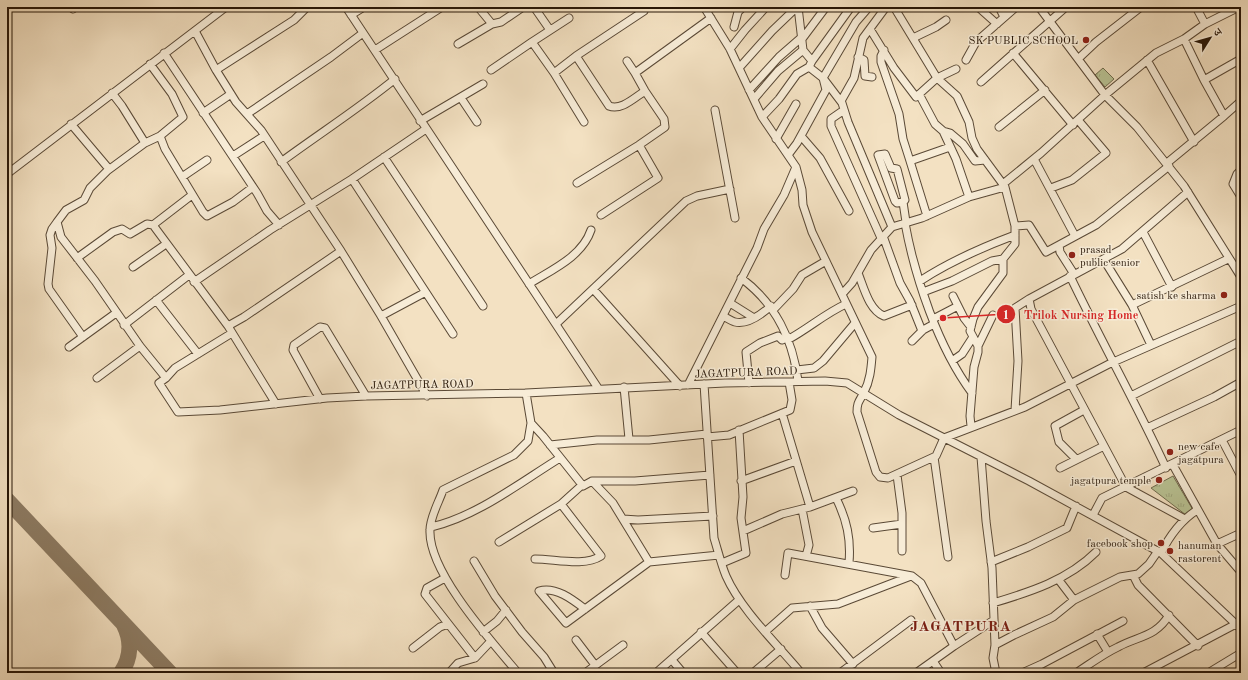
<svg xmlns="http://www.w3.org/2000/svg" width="1248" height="680" viewBox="0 0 1248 680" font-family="'Old Standard TT','Noto Serif Devanagari',serif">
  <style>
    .grass { fill: url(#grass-tufts); stroke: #706c4e }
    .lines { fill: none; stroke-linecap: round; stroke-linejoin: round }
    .taxiway { stroke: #8d7c64; stroke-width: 16 }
    .minor-casing { stroke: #5a4936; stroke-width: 9 }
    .minor { stroke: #f7ecd7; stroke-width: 7 }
    .poi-dot { fill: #8f2418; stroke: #f7ecd7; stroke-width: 1.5 }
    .labels { text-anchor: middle; stroke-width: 3; stroke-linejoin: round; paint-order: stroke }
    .poi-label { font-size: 11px; fill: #271607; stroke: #f7ecd7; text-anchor: end }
    .street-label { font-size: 11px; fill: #271607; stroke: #f7ecd7 }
    .district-label { font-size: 15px; font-weight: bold; letter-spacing: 1px; fill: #7a1f14; stroke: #f7ecd7 }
    .leader { fill: none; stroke: #d62828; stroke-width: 1.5 }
    .callout-dot { fill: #d62828; stroke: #f7ecd7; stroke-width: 1.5 }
    .mark-label { font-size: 12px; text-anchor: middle; font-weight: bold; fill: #fff }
    .callout-label { font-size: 12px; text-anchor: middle; font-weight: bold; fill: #d62828; stroke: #f7ecd7; stroke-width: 3; stroke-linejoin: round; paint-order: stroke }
  </style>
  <defs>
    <pattern id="grass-tufts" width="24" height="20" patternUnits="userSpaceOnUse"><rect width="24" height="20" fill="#b9c394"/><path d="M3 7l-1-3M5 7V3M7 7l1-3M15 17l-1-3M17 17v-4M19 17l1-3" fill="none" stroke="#9fa77e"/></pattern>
  </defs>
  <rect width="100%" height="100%" fill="#f3e1c2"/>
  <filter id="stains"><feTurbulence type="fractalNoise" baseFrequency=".005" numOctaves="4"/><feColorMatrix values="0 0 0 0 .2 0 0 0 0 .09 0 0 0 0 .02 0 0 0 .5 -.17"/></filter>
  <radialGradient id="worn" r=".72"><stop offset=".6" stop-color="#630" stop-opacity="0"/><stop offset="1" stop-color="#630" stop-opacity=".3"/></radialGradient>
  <path class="grass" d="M1103,68L1114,79L1105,87L1095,75Z
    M1173,476L1193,510L1186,515L1151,488Z"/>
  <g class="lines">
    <path class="taxiway" d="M7,500L170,673
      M121,673C131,658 132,641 124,625"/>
    <defs>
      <path id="minor" d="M72,7L73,9
        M346,7L598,388
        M478,7L492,24L501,22L523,7
        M534,7L550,30
        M704,7L730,49L762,117L796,167L802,190L803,205L812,232L872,357C871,369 870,381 864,392C860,401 857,401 857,412L876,472L880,477L888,478L936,456L944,438L1025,407L1111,363L1241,306
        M798,7L803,50L812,61L809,67L823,78L842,103L848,122L892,227
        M894,7L937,78L957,96L969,122L972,138L977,149L1005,187L1015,226V244L1003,259V273L978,307L973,319L970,331L978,346V352L974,367L970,416L971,426
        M978,7L997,24
        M999,7L1004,17
        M1039,7L1078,59L1096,42L1141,7
        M1196,7L1205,24
        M351,15L364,7
        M734,27L738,12L743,7
        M870,29L894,68L916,97L937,78L956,69
        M195,31L216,70L236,102L261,130L341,251L381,316L427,396
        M913,38L936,27L946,20
        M802,39L826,7
        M1184,39L1204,80L1241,59
        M458,44L492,24
        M730,49L745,30L766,7
        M375,50L442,7
        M884,50L881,56V62L899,114L903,139L910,161
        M164,53L257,193L267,211L279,225
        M1013,53L1073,125
        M576,56L609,106C621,111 634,98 645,91
        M858,57L864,60L865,76L872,77
        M1078,59L1105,95L1137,127L1184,186L1241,277
        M966,60L976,42L1016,7
        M1147,60L1194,142
        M627,61L635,73
        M812,61L851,7
        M150,64L172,94L183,117L160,136L165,149L203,212L207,216L233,202L253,187
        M739,68L772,31L797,7
        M216,70L294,20L307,7
        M491,70L532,42
        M554,73L532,42L569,18
        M1204,80L1224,116L1241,101
        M981,82L1066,7
        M749,90L779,57L802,37
        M112,93L122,106L145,143L107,171L90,188L84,200L66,210L57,222L61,237L95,281L140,346L166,378L159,383L178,412L220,410L327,398L366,396L526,393L725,383L825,381L847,383L899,415L1029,481L1161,553L1241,629
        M919,94L935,124L943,131L950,133L963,144L975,161L985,160
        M461,98L477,122
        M754,99L778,71L803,50
        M841,101L854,78L863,38L886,7
        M715,110L735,218
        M844,110L831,119V126L881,238
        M203,113L231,94
        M247,114L331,57L363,33
        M762,117L779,99L797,74L809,67
        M420,121L483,84
        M584,122L554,73L576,56L644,11
        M71,124L109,169
        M999,127L1045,90
        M943,131L956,159L969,197
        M801,136L820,158L849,211
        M776,139L796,104
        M145,143L160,136
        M788,155L797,143L826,90L823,78L856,22L869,7
        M233,156L264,136
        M384,157L483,306
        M1034,159L1075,236
        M281,162C319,134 358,109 395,79
        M1167,163L1224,116
        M1241,170L1237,174L1233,184L1241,197
        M7,174L226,7
        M182,177L207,160
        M352,179L426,129
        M577,183L639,145L665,127L664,119L645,91L635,73L711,18
        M1003,184L1041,153L1105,95L1156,53L1184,39L1205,24L1239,7
        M1051,188L1072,180L1106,153L1078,120
        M903,202L897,203L895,201L878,155L885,154L891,168L897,169L905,200L903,202L906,222
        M601,215L658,178L639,145
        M927,216L910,161L950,147
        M57,222L52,229L50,235L52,248L48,284L49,289L83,337
        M905,223C915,278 938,347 972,393
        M153,225L192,195
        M1015,226L1029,225L1046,252L1059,245
        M1143,232L1172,287
        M883,236L900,283L910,301L922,331
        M77,258L113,232L122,229L130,234L147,224L153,225L228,326L276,404
        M1104,260L1132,305L1151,345
        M133,267L166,244
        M858,273C864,288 869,310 884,316L912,305
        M1074,274L1060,252L1059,245L1096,225L1169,166
        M1070,276C1101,341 1136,403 1166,468
        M741,278C775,303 793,340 798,381
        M920,281C949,262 983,247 1015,235
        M194,282L270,230L352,179L453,334
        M529,284C551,270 582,257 591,230
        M593,289L680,386
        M923,292L952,281L992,261L1003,259
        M843,293L852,283L871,250L892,227L922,218L969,197L1005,187
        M953,296L964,318L971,327
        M156,300L198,354
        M730,303L754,318
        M1132,305L1228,259
        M773,310L793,289L802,275L826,261
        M381,316L424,293
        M723,316C727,318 731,321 735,322C747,325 762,314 771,306
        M933,319L958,306
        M556,324L686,201L697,196L730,189
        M124,325L189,275
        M228,326L244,317L341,251
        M789,339C809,328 826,313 846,304
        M912,341L923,330L934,324
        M978,346L993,315
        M69,347L116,313
        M952,361L962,354L973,337
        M797,370L814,368L823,361L855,323
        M97,378L140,346
        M166,378L175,368L232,333
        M749,383L746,352L760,343L778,336L782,340L788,337
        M704,384L714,538C718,551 721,564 726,576C741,610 777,644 801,673
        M688,385L757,248L764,229L784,195L796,167
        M624,387L629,439
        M526,393L531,423L543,436L583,486L592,481L613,503L649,562L719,555
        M1131,396L1241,341
        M320,399L293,350L294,345L320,327L325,328L366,396
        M1015,410L1018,361L1015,308L1029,299
        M1147,428L1214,397L1241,382
        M707,437L729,435L790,410L792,400L789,382
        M1222,440L1241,476
        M550,445L597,440H649L707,434
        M934,457L948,557
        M981,457L986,521L992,568L995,645L993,658L996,673
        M1076,459L1059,442L1055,426L1084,410
        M1173,465L1217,544L1241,533
        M1060,468L1104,446
        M897,475L902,513V551
        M592,481H635L710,475
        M741,481L796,461
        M836,498C847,520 851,539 849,563
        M810,507L853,491
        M802,509L809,545L806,556
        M1093,515L1102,498L1241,430
        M1183,518L1126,487L1031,309L1029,299L1122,249L1188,192
        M623,519L638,520L713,516
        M431,527C476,517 521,482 560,458
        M873,528L902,524
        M743,531L782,514L810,507L782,413
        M499,542L561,504L582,485
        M1217,544L1241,572
        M1161,553C1170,535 1180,521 1197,510
        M535,559C555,559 584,567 601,556L561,504
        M474,561L495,596L522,632L544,657L554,673
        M991,562L1028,547L1067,528L1076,506
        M722,563L746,553L741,518L743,497L739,430
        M785,575L788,553L912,576L921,583L954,646L994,620
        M1133,575L1138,585L1198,646
        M445,578L427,588L425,594L475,658
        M1058,579L1074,600
        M993,603C1030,592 1068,580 1096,552
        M810,606L822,628L853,664
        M585,609C572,599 555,586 539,591L566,623L649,562
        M766,631L792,608L838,604L911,576
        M483,632L497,621L506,610
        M701,632L737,673
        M1097,634L1108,652
        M576,640L595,665
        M995,645L1014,635L1053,617L1074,600L1120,577L1138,574L1149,564L1158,551
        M413,648L440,627L448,624
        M672,660L683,673
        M933,661L941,673
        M449,673L458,663L475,658L491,641
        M518,673C492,642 428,572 430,530C430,517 439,502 443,490L514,455L528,441L531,423
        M585,673L623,645
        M656,673L739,600
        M753,673L781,649
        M840,673L911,620
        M916,673L954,646
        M1022,673L1042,664L1123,621
        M1076,673C1090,664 1103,654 1118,647C1138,636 1156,637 1169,615
        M1143,673L1236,624
        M1208,673L1241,653"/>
    </defs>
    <use href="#minor" class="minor-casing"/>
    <use href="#minor" class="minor"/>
  </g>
  <g class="poi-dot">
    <circle cx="1086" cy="40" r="4"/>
    <circle cx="1072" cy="255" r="4"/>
    <circle cx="1224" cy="295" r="4"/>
    <circle cx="1170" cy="452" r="4"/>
    <circle cx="1159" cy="480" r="4"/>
    <circle cx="1161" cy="543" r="4"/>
    <circle cx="1170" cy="551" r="4"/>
  </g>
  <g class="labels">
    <g class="poi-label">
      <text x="1078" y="44">SK PUBLIC SCHOOL</text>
      <text x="1080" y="253" text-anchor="start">prasad<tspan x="1080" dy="13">public senior</tspan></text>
      <text x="1216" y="299">satish ke sharma</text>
      <text x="1178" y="450" text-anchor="start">new cafe<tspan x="1178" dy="13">jagatpura</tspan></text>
      <text x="1151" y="484">jagatpura temple</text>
      <text x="1153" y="547">facebook shop</text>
      <text x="1178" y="549" text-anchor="start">hanuman<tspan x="1178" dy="13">rastorent</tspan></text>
    </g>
    <g class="street-label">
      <text transform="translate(746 372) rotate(-2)" y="4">JAGATPURA ROAD</text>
      <text transform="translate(422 384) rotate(-1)" y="4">JAGATPURA ROAD</text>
    </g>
    <g class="district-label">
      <text x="961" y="631">JAGATPURA</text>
    </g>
  </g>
  <path class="leader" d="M943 318L1006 314"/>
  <g class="callout-dot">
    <circle cx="943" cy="318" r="4"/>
    <circle cx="1006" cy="314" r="10"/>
  </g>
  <g class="mark-label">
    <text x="1006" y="319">1</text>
  </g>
  <g class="callout-label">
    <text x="1081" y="319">Trilok Nursing Home</text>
  </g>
  <rect width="1248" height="680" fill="none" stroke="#f3e1c2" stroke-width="24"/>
  <rect x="8" y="8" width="1232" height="664" fill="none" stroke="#271607" stroke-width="2"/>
  <rect x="12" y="12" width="1224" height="656" fill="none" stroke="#271607"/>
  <g transform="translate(1210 38) rotate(53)" stroke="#f7ecd7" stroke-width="3" paint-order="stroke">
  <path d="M0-3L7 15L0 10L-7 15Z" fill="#271607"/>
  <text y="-6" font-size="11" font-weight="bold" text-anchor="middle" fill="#271607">उ</text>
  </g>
  <rect width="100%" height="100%" filter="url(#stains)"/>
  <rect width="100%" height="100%" fill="url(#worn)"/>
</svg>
